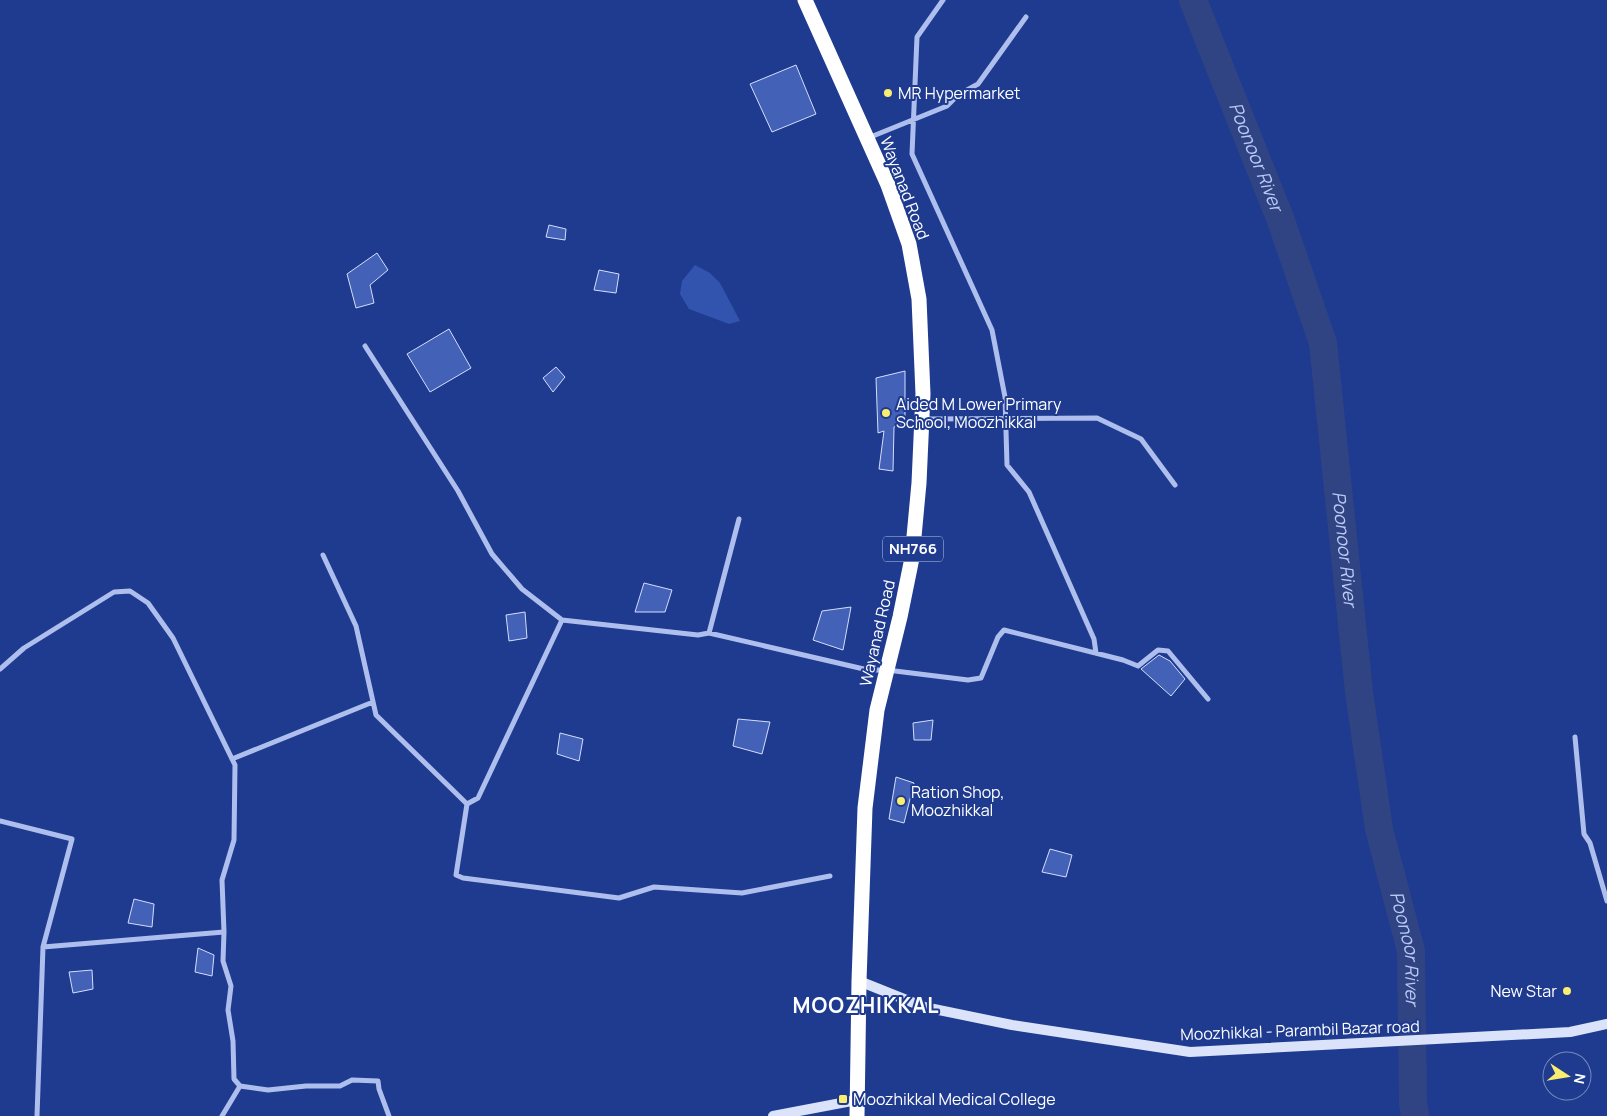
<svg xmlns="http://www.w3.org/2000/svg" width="1607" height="1116" viewBox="0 0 1607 1116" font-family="Manrope,sans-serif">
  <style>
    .green { fill: #3253ae }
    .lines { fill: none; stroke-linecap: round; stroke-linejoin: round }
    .river { stroke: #304484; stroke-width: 28 }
    .building { fill: #4361b6; stroke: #d4defa }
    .street { stroke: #afbfed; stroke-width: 5 }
    .secondary { stroke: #dbe3fa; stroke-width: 10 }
    .highway { stroke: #fff; stroke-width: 15 }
    .poi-dot { fill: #fbed6f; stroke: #1f3b90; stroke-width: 2 }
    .labels { text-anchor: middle; stroke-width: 4; stroke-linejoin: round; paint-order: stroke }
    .shield { fill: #1f3b90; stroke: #bcc4de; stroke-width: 1 }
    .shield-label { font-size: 15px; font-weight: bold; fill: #fff }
    .poi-label { font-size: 16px; fill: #fff; stroke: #1f3b90; text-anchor: start }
    .street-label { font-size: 16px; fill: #fff; stroke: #1f3b90 }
    .water-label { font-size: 18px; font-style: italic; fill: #bbcaf4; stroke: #1f3b90 }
    .district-label { font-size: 21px; font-weight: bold; letter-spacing: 1px; fill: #fff; stroke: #1f3b90 }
  </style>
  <rect width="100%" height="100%" fill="#1f3b90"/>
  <path class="green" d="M695,265L710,273L720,283L740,321L729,324L689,309L680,294L682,281Z"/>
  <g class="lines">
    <path class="river" id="s1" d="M1193,0L1280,218L1323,343L1359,692L1379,829L1411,951L1413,1103L1415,1116"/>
  </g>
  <path class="building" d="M796,65L816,114L772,132L750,84Z
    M549,225L566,229L565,240L546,237Z
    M377,253L388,270L370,285L374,303L356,308L347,274Z
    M599,270L619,274L616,293L594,290Z
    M449,329L471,368L430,392L407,354Z
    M556,367L565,377L553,392L543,378Z
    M905,371V423L894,427L893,471L879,469L884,431L878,433L876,378Z
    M644,583L672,590L665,612H635Z
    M851,607L843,650L813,640L822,611Z
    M525,612L527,638L509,641L506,615Z
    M1159,655L1170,661L1185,679L1171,696L1141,669Z
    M738,719L770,722L762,754L733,746Z
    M933,720L931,740H914L913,723Z
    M560,733L583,739L579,761L557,754Z
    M896,777L914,783L904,823L889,819Z
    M1050,849L1072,855L1066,877L1042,872Z
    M134,899L154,904L152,927L128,923Z
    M198,948L214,955L212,976L195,972Z
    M92,970L93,989L73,993L69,972Z"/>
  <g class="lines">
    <path class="street" d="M943,0L917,37L912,154L992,330L1005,397L1007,465L1029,492L1094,639L1096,653
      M868,138L947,106L958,95L978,84L1026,17
      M365,346L458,491L492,554L522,589L562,620L698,635L709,633L868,670H887L968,680L981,678L998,637L1004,630L1123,660L1138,666L1158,650L1168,651L1208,699
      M925,419L1097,418L1141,439L1175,485
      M323,555L356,626L376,715L467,804L478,798L562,620
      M709,633L739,519
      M0,669L24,648L114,592L130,591L148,603L173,638L235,765L234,840L222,880L224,932L223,961L231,986L228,1010L233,1041L234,1079L240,1086L268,1090L306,1086H340L352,1080L378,1081L379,1089L389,1116
      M1575,737L1584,834L1590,843L1607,901
      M232,759L373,702
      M467,804L456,875L463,878L619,898L654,887L742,893L830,876
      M0,821L72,839L43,947
      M37,1116L43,947L224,932
      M222,1116L240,1086"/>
    <path class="secondary" d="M859,981L924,1007L1012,1025L1190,1052L1570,1032L1607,1024
      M773,1116L857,1100"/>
    <path class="highway" d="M805,0L888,185L909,244L919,299L923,394L919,483L912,558L900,617L877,710L865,808L859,981L857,1116"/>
  </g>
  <g class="poi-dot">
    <circle cx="888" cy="93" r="5"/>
    <circle cx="886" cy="413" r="5"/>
    <circle cx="901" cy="801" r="5"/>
    <circle cx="1567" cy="991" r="5"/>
    <rect x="838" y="1094" width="10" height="10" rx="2.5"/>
  </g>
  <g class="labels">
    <rect class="shield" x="883" y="536.5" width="60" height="25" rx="4"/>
    <g class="shield-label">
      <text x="913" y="554">NH766</text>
    </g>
    <g class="poi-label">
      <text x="898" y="99">MR Hypermarket</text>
      <text x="896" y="410">Aided M Lower Primary<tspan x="896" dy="18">School, Moozhikkal</tspan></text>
      <text x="911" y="798">Ration Shop,<tspan x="911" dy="18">Moozhikkal</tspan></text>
      <text x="1557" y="997" text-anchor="end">New Star</text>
      <text x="853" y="1105">Moozhikkal Medical College</text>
    </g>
    <g class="street-label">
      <text transform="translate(905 188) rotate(69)" y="6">Wayanad Road</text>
      <text transform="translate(877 633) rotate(-77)" y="6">Wayanad Road</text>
      <text transform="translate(1300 1030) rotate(-2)" y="6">Moozhikkal - Parambil Bazar road</text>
    </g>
    <g class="water-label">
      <text dy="6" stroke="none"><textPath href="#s1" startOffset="169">Poonoor River</textPath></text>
      <text dy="6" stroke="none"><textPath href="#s1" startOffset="574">Poonoor River</textPath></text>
      <text dy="6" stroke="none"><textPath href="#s1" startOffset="979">Poonoor River</textPath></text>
    </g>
    <g class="district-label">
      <text x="866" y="1013">MOOZHIKKAL</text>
    </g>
  </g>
  <g transform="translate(1567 1076) rotate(102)"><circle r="24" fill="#1f3b90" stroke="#7989bc"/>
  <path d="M0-4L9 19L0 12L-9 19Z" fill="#fbed6f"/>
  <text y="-8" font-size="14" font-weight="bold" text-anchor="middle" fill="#ffffff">N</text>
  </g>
</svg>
